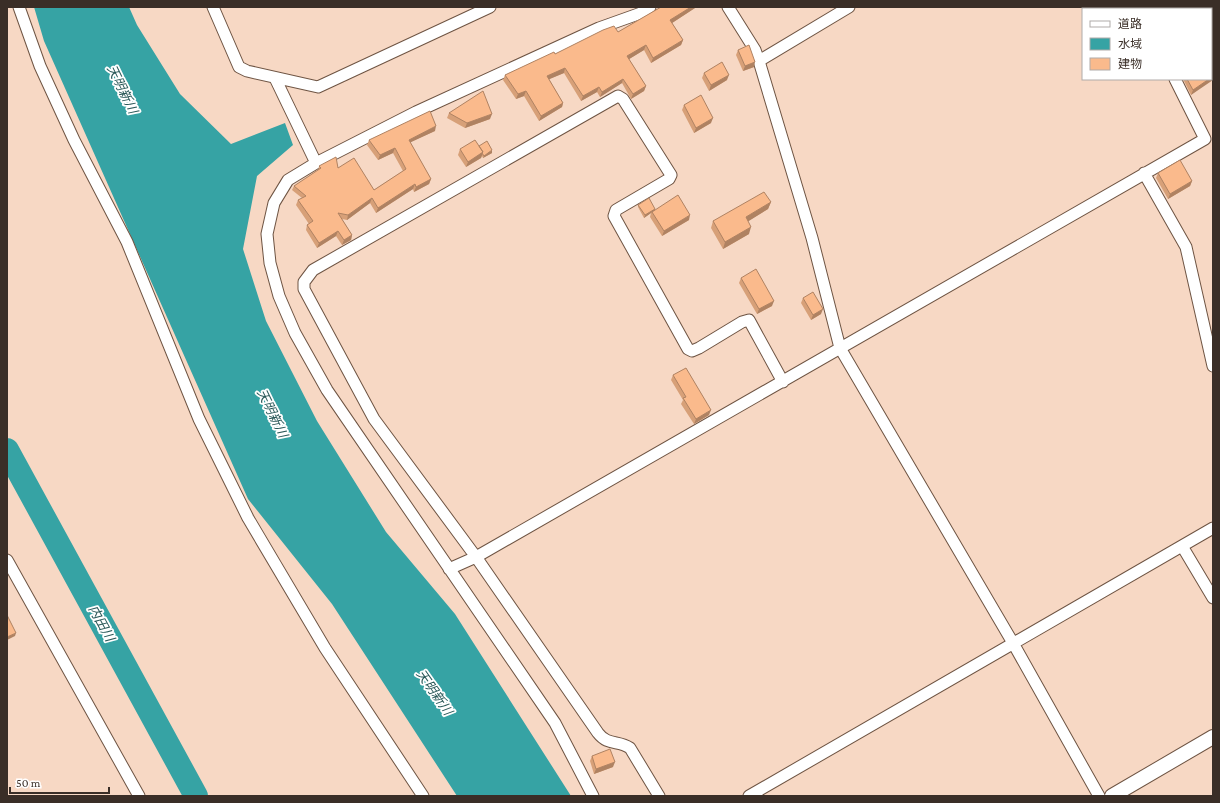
<svg xmlns="http://www.w3.org/2000/svg" width="1220" height="803" viewBox="0 0 1220 803" font-family="'Crimson Pro','Noto Sans JP',serif">
  <style>
    .water { fill: #36a3a4 }
    .lines { fill: none; stroke-linecap: round; stroke-linejoin: round }
    .river { stroke: #36a3a4; stroke-width: 24 }
    .minor-casing { stroke: #6e5443; stroke-width: 13 }
    .tertiary-casing { stroke: #6e5443; stroke-width: 16 }
    .minor { stroke: #fff; stroke-width: 11 }
    .tertiary { stroke: #fff; stroke-width: 14 }
    .wall { fill: #d7a078 }
    .shaded-wall { fill: #af8262 }
    .building { fill: #faba8c; stroke: #af8262 }
    .labels { text-anchor: middle; stroke-width: 3.5; stroke-linejoin: round; paint-order: stroke }
    .water-label { font-size: 13px; font-style: italic; fill: #2a5858; stroke: #fff }
  </style>
  <rect width="100%" height="100%" fill="#f7d8c4"/>
  <path class="water" d="M34,7H129L137,25L180,94L231,144L285,123L293,145L257,176L243,249L266,321L317,421L386,532L455,614L571,796H457L332,604L248,499L44,41Z"/>
  <g class="lines">
    <path class="river" d="M7,450L196,796"/>
    <defs>
      <path id="minor" d="M19,7L40,66L74,140L127,242L199,419L248,518L325,648L423,796
        M213,7L239,67L247,71L318,87L490,7
        M728,7L755,50L759,61L812,238L840,348L1013,643L1099,796
        M1141,7L1142,9
        M759,61L849,7
        M275,78L316,163
        M1144,173L1186,247L1213,366
        M1182,546L1213,598
        M7,560L139,796
        M449,569L476,557L1205,139L1175,79
        M593,796L555,723L327,390L295,333L279,296L270,263L267,234L274,203L288,180L316,163L416,112L599,28L641,13L650,7
        M659,796L630,748C618,740 608,746 598,733L476,557L374,419L304,289V282L313,270L618,96L623,99L671,175L669,179L616,210L614,216L688,349L692,351L699,348L742,322L749,320L783,382
        M749,796L1213,528"/>
      <path id="tertiary" d="M1112,796L1213,737"/>
    </defs>
    <use href="#minor" class="minor-casing"/>
    <use href="#tertiary" class="tertiary-casing"/>
    <use href="#minor" class="minor"/>
    <use href="#tertiary" class="tertiary"/>
  </g>
  <path class="wall" d="M661,7H696L695,8L672,23L683,40L681,45L651,63L644,50L629,59L646,86L644,91L631,99L622,83L600,97L597,92L581,101L564,73L549,79L563,103L562,107L539,121L524,96L516,99L503,80L505,75L555,54L618,32Z
    M1155,7H1207L1204,9H1156Z
    M738,50L754,67L743,71L736,55Z
    M704,73L727,80L709,91L702,78Z
    M1183,79H1211L1191,95Z
    M684,105L711,123L694,133L682,110Z
    M449,113L490,119L465,128L447,118Z
    M435,131L410,142L431,179L429,184L414,192L413,189L376,213L370,203L347,220L342,219L352,235L351,240L342,245L336,236L317,248L306,230L307,225L309,224L296,205L298,200L302,198L292,190L294,186L318,171L319,166L338,168L374,190L403,171L393,153L378,160L367,145L369,140Z
    M479,146L492,153L483,158L482,156L481,158L466,167L458,155L460,149Z
    M1158,173L1192,181L1190,186L1168,199L1156,178Z
    M771,202L768,209L748,221L749,234L723,249L711,228L713,221Z
    M638,205L655,209V210L689,220L662,236L650,217L651,213L644,218L638,207Z
    M741,278L772,306L757,314L739,283Z
    M803,298L821,314L811,320L801,303Z
    M673,375L709,415L694,424L681,404L683,400L671,380Z
    M592,756L613,767L594,774L590,761Z"/>
  <path class="shaded-wall" d="M691,7H696L695,8L669,25L670,20Z
    M1200,7H1207L1204,9H1197Z
    M683,40L681,45L651,63L653,58Z
    M646,45L644,50L626,61L627,56Z
    M755,62L754,67L743,71L745,66Z
    M565,68L564,73L545,81L547,76Z
    M729,75L727,80L709,91L711,85Z
    M1213,76V80L1191,95L1193,90L1209,79H1211V77Z
    M623,79L622,83L600,97L602,92Z
    M646,86L644,91L631,99L633,94Z
    M599,87L597,92L581,101L583,96Z
    M526,91L524,96L516,99L518,94Z
    M563,103L562,107L539,121L541,116Z
    M492,114L490,119L465,128L467,123Z
    M713,118L711,123L694,133L696,128Z
    M436,126L435,131L407,144L409,140Z
    M395,148L393,153L378,160L380,155Z
    M492,150V153L483,158L484,156Z
    M483,152L481,158L466,167L468,162Z
    M431,179L429,184L414,192L416,187Z
    M1192,181L1190,186L1168,199L1170,194Z
    M415,184L413,189L376,213L378,208Z
    M372,198L370,203L347,220L348,215Z
    M771,202L768,209L744,224L746,217Z
    M655,209L654,211L652,212L651,213L644,218L645,215Z
    M690,215L689,220L662,236L664,231Z
    M751,227L749,234L723,249L725,242Z
    M338,231L336,236L317,248L319,243Z
    M352,235L351,240L342,245L344,240Z
    M774,301L772,306L757,314L759,309Z
    M823,309L821,314L811,320L813,315Z
    M711,410L709,415L694,424L696,419Z
    M16,633L15,636L7,640V637Z
    M615,762L613,767L594,774L596,769Z"/>
  <path class="building" d="M661,7H691L670,20L683,40L653,58L646,45L627,56L646,86L633,94L623,79L602,92L599,87L583,96L565,68L547,76L563,103L541,116L526,91L518,94L505,75L554,52L555,54L603,30L614,26L618,32Z
    M1160,7H1200L1197,9H1161Z
    M749,45L755,62L745,66L738,50Z
    M1213,60V76L1211,77V61Z
    M722,62L729,75L711,85L704,73Z
    M1187,79H1209L1193,90Z
    M483,91L492,114L467,123L449,113Z
    M701,95L713,118L696,128L684,105Z
    M430,111L436,126L409,140L431,179L416,187L415,184L378,208L372,198L348,215L338,213L352,235L344,240L338,231L319,243L307,225L313,221L298,200L306,196L294,186L321,168L319,166L336,157L338,168L354,158L374,190L406,169L395,148L380,155L369,140Z
    M475,140L483,152L468,162L460,149Z
    M487,141L492,150L484,156L482,153L483,152L479,146Z
    M1180,160L1192,181L1170,194L1158,173Z
    M764,192L771,202L746,217L751,227L725,242L713,221Z
    M678,195L690,215L664,231L652,212Z
    M649,198L655,209L645,215L638,205Z
    M756,269L774,301L759,309L741,278Z
    M813,292L823,309L813,315L803,298Z
    M686,368L711,410L696,419L683,398L686,397L673,375Z
    M7,615L16,633L7,637Z
    M610,749L615,762L596,769L592,756Z"/>
  <g class="labels">
    <g class="water-label">
      <text transform="translate(123 89) rotate(64)" y="5">天明新川</text>
      <text transform="translate(273 413) rotate(64)" y="5">天明新川</text>
      <text transform="translate(102 623) rotate(61)" y="5">内田川</text>
      <text transform="translate(435 692) rotate(55)" y="5">天明新川</text>
    </g>
  </g>
  <rect width="1220" height="803" fill="none" stroke="#3a2e27" stroke-width="16"/>
  <rect x="1082" y="8" width="130" height="72" fill="#ffffff" stroke="#b0aba9"/>
  <rect x="1090" y="21" width="20" height="6" fill="#ffffff" stroke="#b0aba9"/>
  <text x="1118" y="28" font-size="12" fill="#3a2e27">道路</text>
  <rect x="1090" y="38" width="20" height="12" fill="#36a3a4" stroke="#b0aba9"/>
  <text x="1118" y="48" font-size="12" fill="#3a2e27">水域</text>
  <rect x="1090" y="58" width="20" height="12" fill="#faba8c" stroke="#b0aba9"/>
  <text x="1118" y="68" font-size="12" fill="#3a2e27">建物</text>
  <path d="M10 787v6h99v-6" fill="none" stroke="#3a2e27" stroke-width="2"/>
  <text x="16" y="787" font-size="12" fill="#3a2e27" stroke="#ffffff" stroke-width="3" paint-order="stroke">50 m</text>
</svg>
